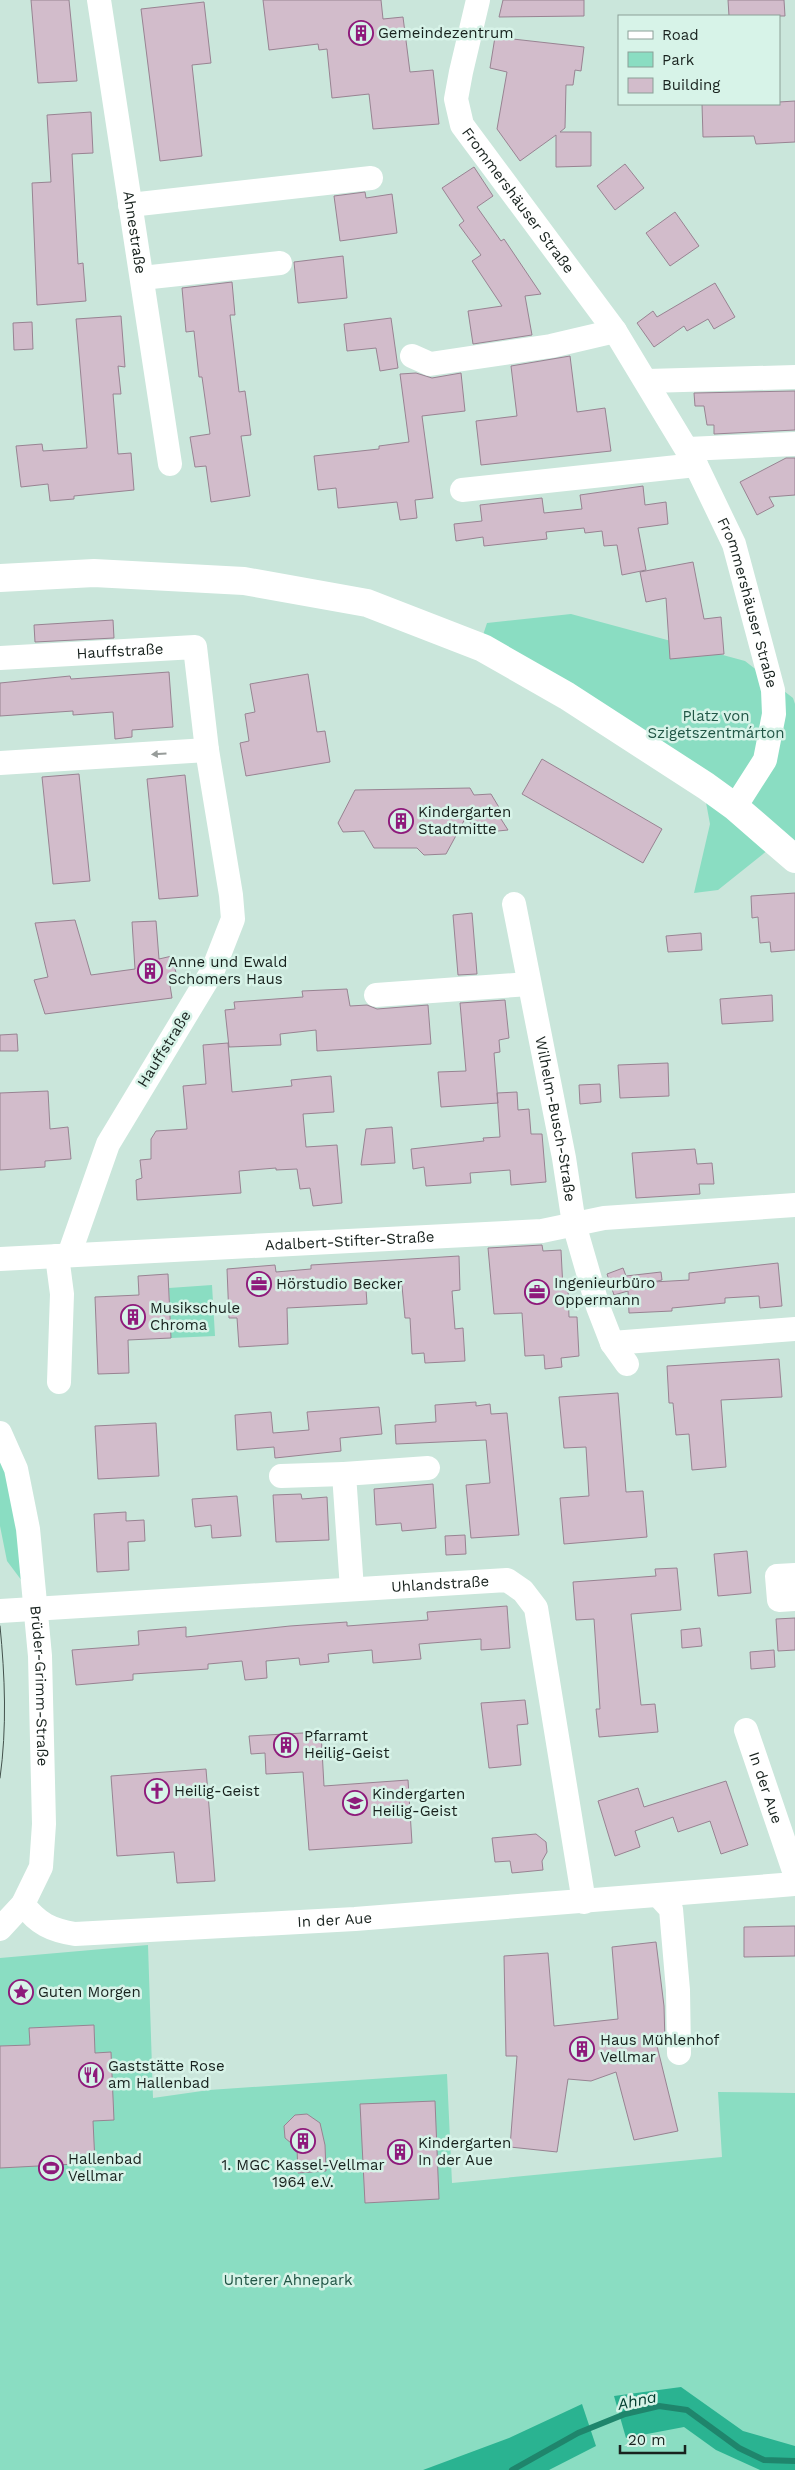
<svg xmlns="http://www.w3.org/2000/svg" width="795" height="2470" viewBox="0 0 795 2470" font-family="'Work Sans',sans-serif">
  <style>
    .green { fill: #8addc2 }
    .forest { fill: #2ab391 }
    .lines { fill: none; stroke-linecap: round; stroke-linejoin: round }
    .stream { stroke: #1f856c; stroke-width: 6 }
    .building { fill: #d2bccb; stroke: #988392 }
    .minor { stroke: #fff; stroke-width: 24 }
    .major { stroke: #fff; stroke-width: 28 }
    .tram { stroke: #43524c; stroke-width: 1 }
    .oneway { fill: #979c9a }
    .labels { text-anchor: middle; stroke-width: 5; stroke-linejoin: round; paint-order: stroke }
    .poi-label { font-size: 15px; fill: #18221e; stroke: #d7f3e8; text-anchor: start }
    .street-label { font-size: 15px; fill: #18221e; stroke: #d7f3e8 }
    .park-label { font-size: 15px; fill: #215646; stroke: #d7f3e8 }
    .water-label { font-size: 16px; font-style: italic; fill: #013c2e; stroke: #d7f3e8 }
  </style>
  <rect width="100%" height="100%" fill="#cae6db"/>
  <path class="green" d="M571,614L745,661L793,698L795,704V873L768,850L718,890L694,893L710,824L705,797L476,656L487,623Z
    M212,1285L215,1336L171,1338L169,1288Z
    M0,1453L19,1524L22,1581L7,1561L0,1526Z
    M148,1945L153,2098L209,2090L447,2074L452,2183L722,2157L718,2092L795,2093V2470H0V1958Z"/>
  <path class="forest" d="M681,2387L743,2431L795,2446V2470H760L716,2450L684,2427L626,2438L614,2396Z
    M582,2404L596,2446L549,2470H423L509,2438Z"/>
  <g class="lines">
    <path class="stream" d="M512,2470L578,2433L625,2414L659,2406L687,2410L739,2448L764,2460L795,2461"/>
  </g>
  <path class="building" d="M31,0H69L77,81L38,83Z
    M263,0H381L383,19L403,17L410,72L433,70L439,124L373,129L369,94L332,98L327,49L319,50L318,44L269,50Z
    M503,0H584V16L499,17Z
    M728,0H784L785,16H729Z
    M204,2L211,63L192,65L202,156L160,161L141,9Z
    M495,37L584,47L581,71L575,70L573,85H566L565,128L560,132H591V166L556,167V135L520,161L497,129L507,72L490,68Z
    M795,101V142L756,144L754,136L703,137L702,104H779V102Z
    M91,112L93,153L72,154L78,264L83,263L86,301L37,305L32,183L51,182L47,115Z
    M625,164L644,188L615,210L597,186Z
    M474,167L493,196L477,207L501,241L504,239L541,294L525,296L532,335L473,344L468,311L502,306L472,261L481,255L459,225L464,221L442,188Z
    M365,192L366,198L392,194L397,233L340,241L334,196Z
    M675,212L699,246L670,266L646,233Z
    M343,256L347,298L298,303L294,262Z
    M232,282L235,315H230L239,392L245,391L251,435L241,436L250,496L211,502L206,466L195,467L190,437L210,434L202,377H199L194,331L186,332L182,288Z
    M715,283L735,317L714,329L708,319L687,331L684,326L654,347L637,323L653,311L657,317Z
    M121,316L125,367L118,366L121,394H113L118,454L131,453L134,490L74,496V499L50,501L48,484L21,487L16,446L42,444L43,451L87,448L76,319Z
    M391,318L398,368L380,371L376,348L347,351L344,324Z
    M32,322L33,349L14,350L13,323Z
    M570,356L577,412L605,408L611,451L481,465L476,421L517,416L511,366Z
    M416,373L432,378L461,373L465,411L422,416L433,498L415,500L417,518L400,520L397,502L338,508L336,488L318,490L314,456L379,449V446L409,442L400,374Z
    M795,391V430L714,434V425H707L704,406H695L694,393Z
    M786,458H795V495L769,497L774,506L757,515L740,482Z
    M643,486L645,505L666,502L668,524L638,528L646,570L622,575L617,545L604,546L602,531L585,533L584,528L546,532L547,539L484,546L483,537L456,541L454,524L482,521L480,505L542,498L544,513L582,509L580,495Z
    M693,562L704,619L721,617L724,654L670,659L666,598L646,602L640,572Z
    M113,620L114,638L35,642L34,625Z
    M169,672L173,727L132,730V737L115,739L113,712L73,715V711L0,716V683L70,676L71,679Z
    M308,674L317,732L325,731L330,762L246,776L240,743L249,741L245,714L255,712L250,684Z
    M542,759L662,829L643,863L522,794Z
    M79,774L90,881L53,884L42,777Z
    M185,775L198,896L159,899L147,779Z
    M470,788L474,795L491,794L503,814L501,819L508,830L478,833L466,817L446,854L424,855L417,848H374L364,831L343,832L338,823L355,790Z
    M795,893V950L771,952L770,942L760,943L758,917L752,918L751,896Z
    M472,913L477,974L458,975L453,915Z
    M75,920L91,975L135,969L132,922L156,921L159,959L172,956L177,977L169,979L172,998L45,1014L34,980L48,977L35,923Z
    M701,933L702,950L668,952L666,936Z
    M347,989L350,1006L367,1005L377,1009L428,1005L431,1044L317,1051L316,1030L280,1034L281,1045L229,1047L225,1010L235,1009L234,1002L303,997L302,991Z
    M772,995L773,1021L722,1024L720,999Z
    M505,1000L509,1038L499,1040L500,1052L494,1053L498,1103L441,1107L438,1072L466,1071L460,1003Z
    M17,1034L18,1051H0V1035Z
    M228,1043L232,1092L292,1086L291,1080L331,1076L334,1112L303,1114L306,1147L337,1145L342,1203L313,1206L310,1188L300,1189L297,1169L276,1170V1168L239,1171L241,1193L137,1200L136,1180L142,1178L140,1160L151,1159V1139L156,1131L187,1129L183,1086L206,1084L203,1045Z
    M668,1063L669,1096L620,1098L618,1065Z
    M600,1084L601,1102L580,1104L579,1085Z
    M48,1091L50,1129L68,1127L71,1159L45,1161V1167L0,1170V1093Z
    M517,1092L518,1110L529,1109L531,1134H542L546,1182L511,1185L510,1170L470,1173L471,1183L426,1186L424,1167L413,1169L411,1149L484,1141L483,1138L500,1137L497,1093Z
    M392,1127L395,1163L361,1165L366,1129Z
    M695,1149L697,1164L712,1163L714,1184H699L700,1194L636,1198L632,1153Z
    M542,1245L543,1251L561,1250L563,1289H568L569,1317H577L579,1356L561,1358L562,1367L545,1369L544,1355L525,1356L522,1313L494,1314L488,1248Z
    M459,1256L460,1290L452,1291L455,1329L463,1328L465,1361L425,1363L424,1353L412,1354L410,1318H405L402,1286L366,1289L367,1304L287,1308L288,1344L239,1347L237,1318H229L227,1269L275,1265L276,1272L311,1269V1265Z
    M778,1263L782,1306L760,1308L759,1296L725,1298V1303L672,1308V1311L629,1313L628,1291L614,1295L607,1274L623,1268L626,1276L661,1272L662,1280L653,1282L689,1280V1273Z
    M168,1274L171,1338L128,1340L129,1373L98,1374L95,1297L139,1295L138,1276Z
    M779,1359L782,1397L721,1400L726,1467L692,1470L689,1434L676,1435L673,1403H669L667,1366Z
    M618,1393L626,1492L643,1491L647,1537L564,1544L560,1498L589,1496L586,1447L564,1448L559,1397Z
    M476,1402V1406L490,1404L491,1414L507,1413L519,1535L471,1538L466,1485L490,1483L486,1440L396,1444L395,1425L436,1422L435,1405Z
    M379,1407L382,1434L340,1438L341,1451L275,1458L274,1447L237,1450L235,1415L271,1412L273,1433L309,1430L307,1412Z
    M156,1423L159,1476L98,1479L95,1426Z
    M433,1484L436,1528L402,1531L401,1523L376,1525L374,1489Z
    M301,1494L302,1499L327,1497L329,1540L276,1542L273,1495Z
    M237,1496L241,1536L212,1538L211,1525L195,1527L192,1499Z
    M126,1512V1521L144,1520L145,1541L128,1542L129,1570L97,1572L94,1514Z
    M465,1535L466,1554L446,1555L445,1536Z
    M747,1551L751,1593L718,1596L714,1554Z
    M677,1568L681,1610L631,1614L641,1705L655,1704L658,1732L599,1737L596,1709H600L594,1619L576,1620L573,1582L656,1576L655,1569Z
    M507,1606L510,1648L481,1650V1639L419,1644L421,1659L373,1663L372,1650L328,1654L329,1662L300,1665L299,1658L266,1661L267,1678L245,1680L242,1661L208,1664V1669L133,1674V1680L76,1685L72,1650L139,1645L138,1631L186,1627V1637L290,1626L347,1622V1626L428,1620L427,1612Z
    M795,1618V1650L778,1651L776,1619Z
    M700,1628L702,1646L682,1648L681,1630Z
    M774,1650L775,1667L751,1669L750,1652Z
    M525,1700L528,1724L517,1725L521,1765L489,1768L481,1703Z
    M321,1732L324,1786L408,1780L412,1843L309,1850L303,1772L266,1774L265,1753L251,1754L249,1736Z
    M206,1769L215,1881L177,1883L174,1852L117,1856L111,1776Z
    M726,1781L748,1845L721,1854L710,1821L678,1832L673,1817L635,1831L640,1847L615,1856L598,1801L638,1788L644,1807Z
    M536,1834L546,1842L547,1852L542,1861L543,1870L512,1873L510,1861L495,1862L492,1838Z
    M795,1926V1956L744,1957V1927Z
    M656,1942L664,2006L665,2042H656L678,2131L634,2140L616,2072L591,2081L568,2079L557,2152L510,2147L517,2056H506L504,1956L548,1953L554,2026L618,2019L612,1947Z
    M94,2025L95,2053L111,2052L114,2120L93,2121L95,2163L0,2168V2046L30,2045L29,2028Z
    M435,2101L439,2199L365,2203L360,2104Z
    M307,2114L320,2123L325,2145L326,2171L298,2173L297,2148L285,2138L284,2126L295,2115Z"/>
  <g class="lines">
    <g class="minor">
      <path id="s1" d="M99,0L170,464"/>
      <path id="s2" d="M478,0L461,72L456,99L462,125L615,331L696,465L734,544L773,690L774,714L765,760L735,807"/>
      <path d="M130,205L371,178"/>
      <path d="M142,278L280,263"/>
      <path d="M412,356L430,364L551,346L615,331"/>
      <path d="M647,381L795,377"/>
      <path d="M688,449L795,444"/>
      <path d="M462,490L696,465"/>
      <path id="s3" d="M0,658L195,647L207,750L231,895L233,919L213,970L108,1144L69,1255"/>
      <path d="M0,763L207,750"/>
      <path id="s4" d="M514,904L564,1158L574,1224L598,1307L612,1343L627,1364"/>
      <path d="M376,995L529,984"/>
      <path d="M57,1256L62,1294L59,1382"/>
      <path id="s5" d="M0,1259L542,1231L604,1218L795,1205"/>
      <path d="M612,1343L795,1329"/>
      <path id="s6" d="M0,1433L16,1469L28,1529L40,1656L44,1824L41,1867L23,1904L0,1929"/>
      <path d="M281,1476L344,1474"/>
      <path d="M795,1575L777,1576L779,1600L795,1599"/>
      <path d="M352,1589L344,1474L428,1468"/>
      <path id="s7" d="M0,1611L507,1580L523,1591L536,1608L584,1902"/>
      <path id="s8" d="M746,1730L795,1874"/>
      <path d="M659,1896L671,1909L678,1990L679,2053"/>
      <path id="s9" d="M23,1904C38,1924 51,1930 75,1934L355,1919L795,1884"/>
    </g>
    <path class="major" d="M0,578L94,573L244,581L367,603L483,648L567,696L706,786L735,807L795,859"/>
    <path class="tram" d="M0,1626C5,1676 7,1728 0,1778"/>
  </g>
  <defs><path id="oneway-solid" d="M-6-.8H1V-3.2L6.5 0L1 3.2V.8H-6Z" transform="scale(1.25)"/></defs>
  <use class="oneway" href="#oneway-solid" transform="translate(159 754) rotate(176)"/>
  <defs>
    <symbol id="building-ring" viewBox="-11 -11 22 22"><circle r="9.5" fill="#d7f3e8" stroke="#8e1a7b" stroke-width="1.5"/><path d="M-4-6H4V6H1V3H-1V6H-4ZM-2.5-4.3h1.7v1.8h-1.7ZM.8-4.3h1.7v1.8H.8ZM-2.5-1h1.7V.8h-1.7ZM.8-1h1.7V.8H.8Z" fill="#8e1a7b"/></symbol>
    <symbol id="office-ring" viewBox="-11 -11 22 22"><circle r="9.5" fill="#d7f3e8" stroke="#8e1a7b" stroke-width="1.5"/><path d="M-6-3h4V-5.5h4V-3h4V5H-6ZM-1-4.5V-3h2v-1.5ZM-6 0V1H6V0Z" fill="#8e1a7b"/></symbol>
    <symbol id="church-ring" viewBox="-11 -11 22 22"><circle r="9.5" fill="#d7f3e8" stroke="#8e1a7b" stroke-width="1.5"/><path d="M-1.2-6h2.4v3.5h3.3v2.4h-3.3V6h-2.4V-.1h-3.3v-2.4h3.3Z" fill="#8e1a7b"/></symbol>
    <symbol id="school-ring" viewBox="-11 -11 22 22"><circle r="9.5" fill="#d7f3e8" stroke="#8e1a7b" stroke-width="1.5"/><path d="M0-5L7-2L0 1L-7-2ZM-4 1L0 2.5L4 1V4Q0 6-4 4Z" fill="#8e1a7b"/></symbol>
    <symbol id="sight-ring" viewBox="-11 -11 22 22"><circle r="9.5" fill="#d7f3e8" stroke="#8e1a7b" stroke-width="1.5"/><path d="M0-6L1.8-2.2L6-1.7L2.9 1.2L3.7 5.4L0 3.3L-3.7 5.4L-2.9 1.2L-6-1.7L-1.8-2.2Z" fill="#8e1a7b"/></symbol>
    <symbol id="restaurant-ring" viewBox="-11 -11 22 22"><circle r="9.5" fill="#d7f3e8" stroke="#8e1a7b" stroke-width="1.5"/><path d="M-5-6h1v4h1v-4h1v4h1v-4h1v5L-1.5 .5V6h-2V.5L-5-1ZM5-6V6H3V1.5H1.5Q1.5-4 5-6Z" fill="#8e1a7b"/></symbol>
    <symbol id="stadium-ring" viewBox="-11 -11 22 22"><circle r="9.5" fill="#d7f3e8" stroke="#8e1a7b" stroke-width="1.5"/><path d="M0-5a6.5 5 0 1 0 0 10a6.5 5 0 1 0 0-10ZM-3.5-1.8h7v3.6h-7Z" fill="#8e1a7b"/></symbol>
  </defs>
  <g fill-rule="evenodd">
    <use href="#building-ring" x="347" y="19" width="28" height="28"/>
    <use href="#building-ring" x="387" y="807" width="28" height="28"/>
    <use href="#building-ring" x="136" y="957" width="28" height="28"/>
    <use href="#office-ring" x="245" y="1270" width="28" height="28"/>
    <use href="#office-ring" x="523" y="1278" width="28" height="28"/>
    <use href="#building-ring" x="119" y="1303" width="28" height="28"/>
    <use href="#building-ring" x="272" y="1731" width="28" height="28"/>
    <use href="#church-ring" x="143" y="1777" width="28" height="28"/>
    <use href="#school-ring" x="341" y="1789" width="28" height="28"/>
    <use href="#sight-ring" x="7" y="1978" width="28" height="28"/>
    <use href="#building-ring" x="568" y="2035" width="28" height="28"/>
    <use href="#restaurant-ring" x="77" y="2061" width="28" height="28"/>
    <use href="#building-ring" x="289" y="2127" width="28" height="28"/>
    <use href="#building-ring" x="386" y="2138" width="28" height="28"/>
    <use href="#stadium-ring" x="37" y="2154" width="28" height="28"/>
  </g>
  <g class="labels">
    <g class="poi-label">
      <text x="378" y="38">Gemeindezentrum</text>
      <text x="418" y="817">Kindergarten<tspan x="418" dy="17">Stadtmitte</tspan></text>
      <text x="168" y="967">Anne und Ewald<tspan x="168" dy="17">Schomers Haus</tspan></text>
      <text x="554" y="1288">Ingenieurbüro<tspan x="554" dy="17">Oppermann</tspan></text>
      <text x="276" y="1289">Hörstudio Becker</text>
      <text x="150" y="1313">Musikschule<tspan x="150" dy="17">Chroma</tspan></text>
      <text x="304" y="1741">Pfarramt<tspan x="304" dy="17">Heilig-Geist</tspan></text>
      <text x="174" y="1796">Heilig-Geist</text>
      <text x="372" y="1799">Kindergarten<tspan x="372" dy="17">Heilig-Geist</tspan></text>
      <text x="38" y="1997">Guten Morgen</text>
      <text x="600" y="2045">Haus Mühlenhof<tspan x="600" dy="17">Vellmar</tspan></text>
      <text x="108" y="2071">Gaststätte Rose<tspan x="108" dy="17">am Hallenbad</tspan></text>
      <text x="418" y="2148">Kindergarten<tspan x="418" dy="17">In der Aue</tspan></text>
      <text x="68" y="2164">Hallenbad<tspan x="68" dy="17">Vellmar</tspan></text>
      <text x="303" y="2170" text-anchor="middle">1. MGC Kassel-Vellmar<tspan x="303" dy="17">1964 e.V.</tspan></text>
    </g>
    <g class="street-label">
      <text dy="5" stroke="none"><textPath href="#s2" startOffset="222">Frommershäuser Straße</textPath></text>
      <text dy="5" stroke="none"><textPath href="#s1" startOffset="235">Ahnestraße</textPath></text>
      <text dy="5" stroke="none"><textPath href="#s2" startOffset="689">Frommershäuser Straße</textPath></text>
      <text dy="5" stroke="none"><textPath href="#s3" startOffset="120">Hauffstraße</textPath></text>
      <text transform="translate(164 1049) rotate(-58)" y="5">Hauffstraße</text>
      <text dy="5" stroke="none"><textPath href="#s4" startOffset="219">Wilhelm-Busch-Straße</textPath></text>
      <text dy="5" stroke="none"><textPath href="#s5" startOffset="350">Adalbert-Stifter-Straße</textPath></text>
      <text dy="5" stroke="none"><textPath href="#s7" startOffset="441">Uhlandstraße</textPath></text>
      <text dy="5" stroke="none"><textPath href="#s6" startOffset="258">Brüder-Grimm-Straße</textPath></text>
      <text dy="5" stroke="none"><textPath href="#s8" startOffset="61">In der Aue</textPath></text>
      <text dy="5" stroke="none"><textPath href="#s9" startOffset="322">In der Aue</textPath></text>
    </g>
    <g class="park-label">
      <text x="716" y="721">Platz von<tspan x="716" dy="17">Szigetszentmárton</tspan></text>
      <text x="288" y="2285">Unterer Ahnepark</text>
    </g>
    <g class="water-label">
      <text transform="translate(637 2400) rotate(-12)" y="6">Ahna</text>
    </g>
  </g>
  <rect x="618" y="15" width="162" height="90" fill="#d7f3e8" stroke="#8b9f97"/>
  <rect x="628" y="31" width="25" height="8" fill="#ffffff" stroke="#8b9f97"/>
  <text x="662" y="40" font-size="15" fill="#18221e">Road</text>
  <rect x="628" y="52" width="25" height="15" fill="#8addc2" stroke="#8b9f97"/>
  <text x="662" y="65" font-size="15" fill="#18221e">Park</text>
  <rect x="628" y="78" width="25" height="15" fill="#d2bccb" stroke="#8b9f97"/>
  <text x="662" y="90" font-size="15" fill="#18221e">Building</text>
  <path d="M620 2445v8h65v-8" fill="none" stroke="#18221e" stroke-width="2.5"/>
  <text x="628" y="2445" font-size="15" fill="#18221e" stroke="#d7f3e8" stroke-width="4" paint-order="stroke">20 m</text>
</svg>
